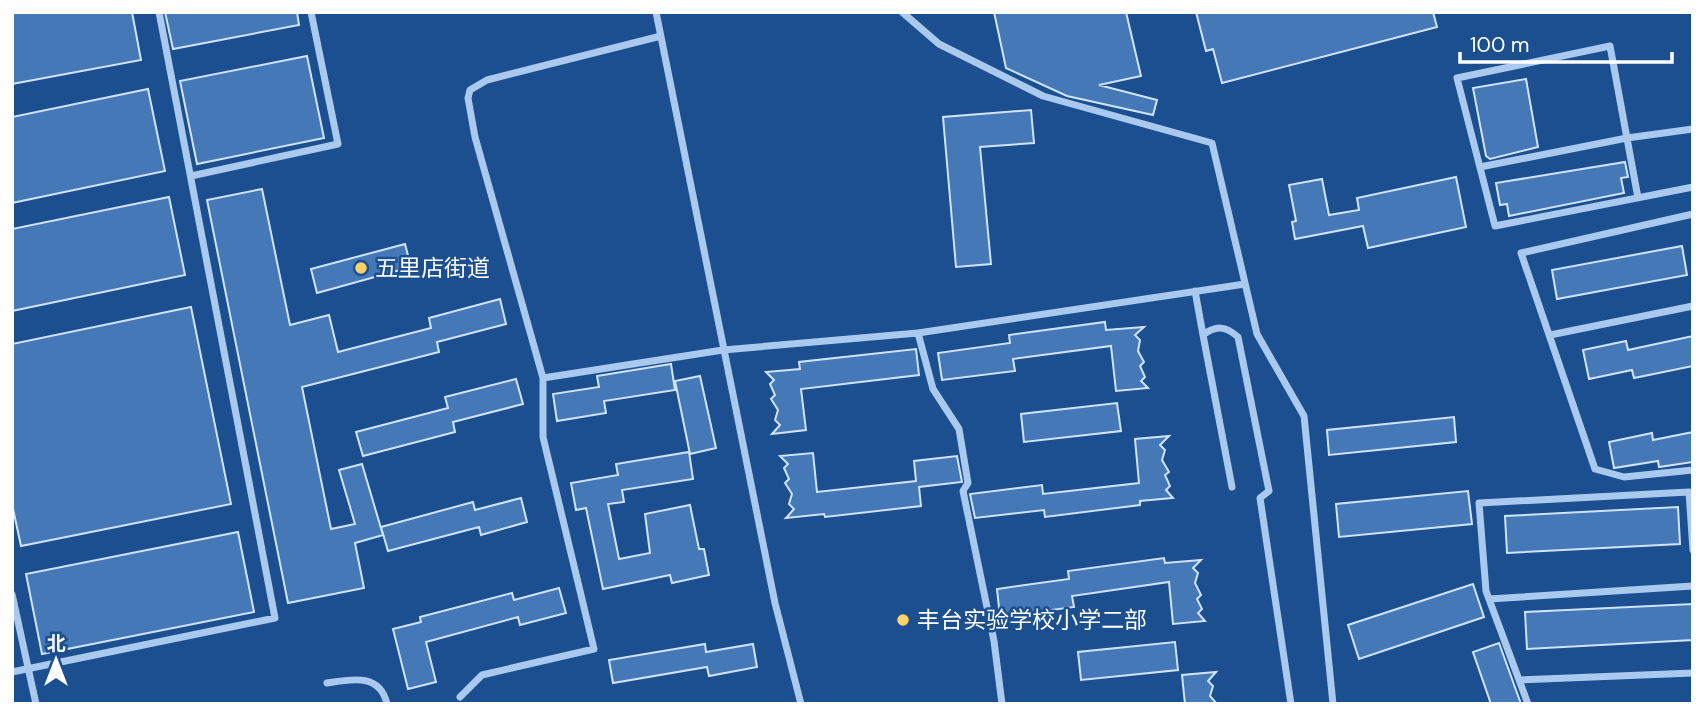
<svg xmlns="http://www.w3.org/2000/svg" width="1705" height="716" viewBox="0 0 1705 716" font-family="'DM Sans','Noto Sans SC',sans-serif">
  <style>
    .building { fill: #4478b7; stroke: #cfe3fa; stroke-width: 2 }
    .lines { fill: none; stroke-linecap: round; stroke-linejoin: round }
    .minor { stroke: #a9c9ee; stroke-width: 7 }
    .poi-dot { fill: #ffd166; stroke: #1b4f8f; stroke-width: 2.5 }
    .labels { text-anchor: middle; stroke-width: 5; stroke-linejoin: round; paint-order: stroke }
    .poi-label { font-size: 23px; fill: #fff; stroke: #1b4f8f; text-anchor: start }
  </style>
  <rect width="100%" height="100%" fill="#1b4f8f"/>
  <path class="building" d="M12,12H132L141,60L12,84Z
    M165,12H297L299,25L173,49Z
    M994,12H1126L1141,76L1099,85L1157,100L1153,115L1067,96L1006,68Z
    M1196,12H1433L1437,27L1222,83L1213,49L1206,51Z
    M307,56L324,138L197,164L180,81Z
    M1526,79L1538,147L1490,159L1486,156L1473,88Z
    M148,89L165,171L12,203V117Z
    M1031,110L1034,143L980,147L991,264L956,267L943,117Z
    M1625,162L1628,177L1621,178L1624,193L1509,216L1507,204L1500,205L1496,183Z
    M1456,177L1466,227L1368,248L1363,226L1295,239L1292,222L1296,221L1289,185L1322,179L1329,215L1359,210L1357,198Z
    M262,189L290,325L329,315L338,352L431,328L429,318L500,299L506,324L437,342L439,352L302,387L331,529L355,524L339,470L362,464L383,535L355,543L364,588L288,603L207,200Z
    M169,197L185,275L12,311V229Z
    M405,244L411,267L317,293L311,269Z
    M1682,246L1687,275L1557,299L1552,270Z
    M191,307L231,504L21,546L12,504V344Z
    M1105,322L1106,330L1144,327L1135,335L1140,340L1138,351L1144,362L1140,366L1145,377L1141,381L1148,388L1116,391L1111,346L1013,359L1015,371L942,380L938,353L1010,343L1009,335Z
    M1693,336V366L1634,378L1632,370L1589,379L1583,350L1626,341L1628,350Z
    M916,349L919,375L801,389L806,430L772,434L780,425L775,420L778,410L771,399L775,395L770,384L774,380L766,372L800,369L799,362Z
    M671,364L675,390L604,401L606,413L557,421L553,394L599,387L597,376Z
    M700,376L716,448L690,454L675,381Z
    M516,379L523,404L453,422L455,432L363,456L356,432L448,408L445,397Z
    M1117,403L1121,431L1024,442L1021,414Z
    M1454,417L1456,442L1329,455L1327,430Z
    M1693,432V462L1659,467L1658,461L1614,468L1609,442L1652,433L1653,440Z
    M1169,436L1160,445L1165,450L1162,460L1169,472L1165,475L1170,486L1166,490L1173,498L1140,501V505L1045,517L1044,510L975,518L970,494L1042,485L1043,494L1139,483L1135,439Z
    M689,452L693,479L622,490L624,502L608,504L619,559L650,553L645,514L690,505L699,549H704L709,575L672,583L670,575L603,589L586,508L576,510L571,483L618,475L616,464Z
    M813,453L817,492L916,481L914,461L957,456L962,482L919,487L921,506L825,517L824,514L786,518L794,509L789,504L792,494L785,483L789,479L784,468L788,464L780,456Z
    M1468,491L1472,524L1339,537L1336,504Z
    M521,498L527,522L481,535L479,527L388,551L381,527L473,502L475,510Z
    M1678,507L1680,544L1507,553L1505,516Z
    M238,532L254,612L42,654L26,574Z
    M1164,558L1165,563L1201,560L1193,568L1198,573L1195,583L1201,595L1197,599L1202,609L1198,613L1205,621L1173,624L1169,582L1072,596L1074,607L1000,617L997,589L1069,579L1068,571Z
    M1473,584L1484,617L1359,659L1348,625Z
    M559,588L566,613L520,625L518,617L426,642L436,682L408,689L393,629L421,622L420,617L512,593L514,600Z
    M1693,604V640L1527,649L1525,612Z
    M1175,642L1178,670L1081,680L1078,652Z
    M1499,643L1521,704H1491L1473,652Z
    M705,644L706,652L753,644L757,667L709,676L707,667L613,683L609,660Z
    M1216,672L1208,681L1213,686L1210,696L1217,704H1185L1182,675Z"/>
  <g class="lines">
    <path class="minor" d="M656,12L775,603L801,704
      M902,12L939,44L1043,96L1212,143L1257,334L1304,416L1333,704
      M1480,167L1627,138L1693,129
      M191,176L338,144L311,12
      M1638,198L1610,46L1457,78L1495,226L1693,187
      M1693,214L1521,253L1595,469L1624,477L1693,470
      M1195,291L1203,335
      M918,333L933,389L959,429L968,483L963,491L994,641L1002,704
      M1550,335L1693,306
      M543,378L723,350L918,333L1245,284
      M1232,487L1203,335C1216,325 1226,326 1238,337L1269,491L1260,498L1291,704
      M12,594L36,704
      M1489,599L1693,586
      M12,672L275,618L159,12
      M1520,680L1693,673
      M327,683C352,679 380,673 387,704
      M460,697L482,675L594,649L543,437V378L475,137L468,98L470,90L487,80L661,36
      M1528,704L1486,591L1479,503L1689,492L1693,550"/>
  </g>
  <g class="poi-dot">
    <circle cx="361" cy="268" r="7"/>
    <circle cx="903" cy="620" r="7"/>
  </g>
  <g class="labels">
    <g class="poi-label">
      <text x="375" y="276">五里店街道</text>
      <text x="917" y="628">丰台实验学校小学二部</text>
    </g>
  </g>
  <rect width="1705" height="716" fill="none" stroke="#ffffff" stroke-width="28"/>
  <g transform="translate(56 660)" stroke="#1b4f8f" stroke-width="5" paint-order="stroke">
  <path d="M0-5L12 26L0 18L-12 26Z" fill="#ffffff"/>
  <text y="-10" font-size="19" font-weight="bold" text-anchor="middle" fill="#ffffff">北</text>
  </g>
  <path d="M1460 52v10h212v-10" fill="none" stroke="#ffffff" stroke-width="3.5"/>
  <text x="1470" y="52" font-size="21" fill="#ffffff" stroke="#1b4f8f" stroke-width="5" paint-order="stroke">100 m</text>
</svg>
